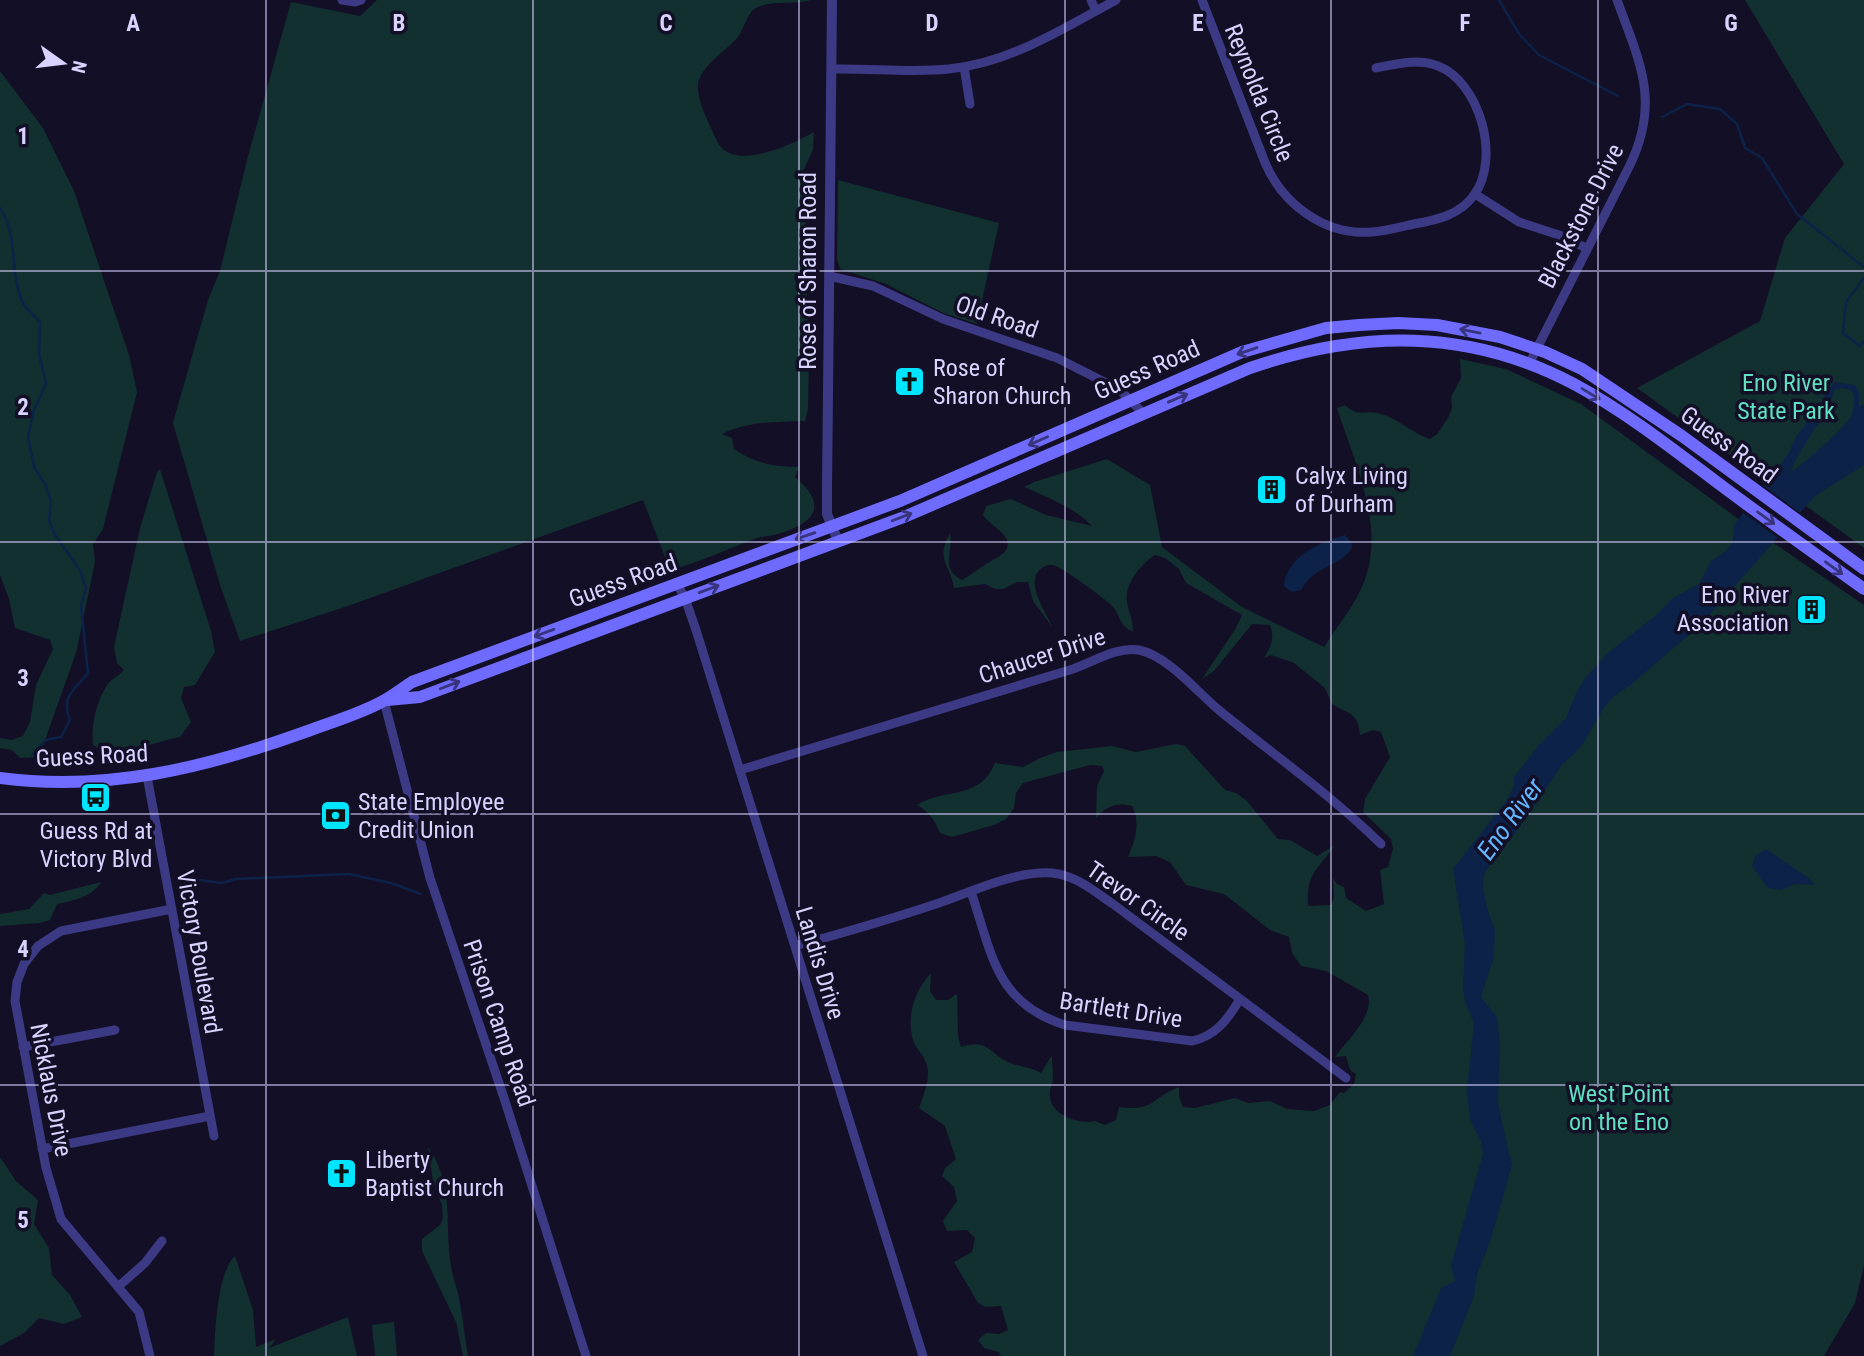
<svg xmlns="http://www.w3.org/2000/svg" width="1864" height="1356" viewBox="0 0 1864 1356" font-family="'Roboto Condensed',sans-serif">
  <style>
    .green { fill: #12302f }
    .water { fill: #0c2248; fill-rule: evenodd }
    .pier { fill: #130f26 }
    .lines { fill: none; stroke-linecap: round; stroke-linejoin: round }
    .stream { stroke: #0c2248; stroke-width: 2.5 }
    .minor { stroke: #3d3a85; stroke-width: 9 }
    .tertiary { stroke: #3d3a85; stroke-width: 10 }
    .secondary { stroke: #6f6bff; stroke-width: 12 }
    .oneway { stroke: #38347d }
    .grid { fill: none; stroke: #d9d4ff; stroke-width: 2; stroke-opacity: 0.55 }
    .labels { text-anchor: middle; stroke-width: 7; stroke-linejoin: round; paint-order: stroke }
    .street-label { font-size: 24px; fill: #d9d4ff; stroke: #130f26 }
    .poi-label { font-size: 24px; fill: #d9d4ff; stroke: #130f26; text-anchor: start }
    .park-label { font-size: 24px; fill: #5fe0c0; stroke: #130f26 }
    .water-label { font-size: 26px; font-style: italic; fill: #62b6ff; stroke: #130f26 }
    .grid-label { font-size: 23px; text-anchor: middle; font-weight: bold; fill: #d9d4ff; stroke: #130f26; stroke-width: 7; stroke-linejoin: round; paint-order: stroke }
  </style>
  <rect width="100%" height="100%" fill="#130f26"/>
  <path class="green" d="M377,0H811C794,5 774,0 758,7C747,11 745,28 738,37C726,51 700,66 698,85C697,98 705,115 710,126C713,132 716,140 720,146C739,170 793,144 814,132L813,150L802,173L806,213L805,250L811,281L807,291L809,354L808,409L805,421C776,422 749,421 722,434L732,438L734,449C754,463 775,467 799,467L795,477C829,506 815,523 778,534C771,536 764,536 757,538C728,549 700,562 670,570L643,500L345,607L240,641L220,585L173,423L208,300L220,271L247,160L291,2L360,16Z
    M1745,0H1864V548L1806,506L1782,493L1637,388L1760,321L1785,238L1844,164Z
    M0,71L43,128L74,191L129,355L137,392L103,529L93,544L95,562L76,653L39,757L20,758L12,750L0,748V738L12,740L23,736L30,722L36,685L53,649L50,640L15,628L9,599L0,575Z
    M838,180L999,223L977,324L943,313L886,284L840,269L837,259Z
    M1460,359L1506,369L1581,404L1740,520L1864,605V1266L1855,1303L1824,1356H1001L999,1352L984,1348L978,1340L986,1333L999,1334L1008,1330L1001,1306L985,1307L978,1303L954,1262L972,1252L975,1238L967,1230L947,1231L943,1221L957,1201L954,1187L942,1176L945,1168L956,1159L945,1126L919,1108C923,1097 929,1082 928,1070C926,1055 917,1052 913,1040C906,1016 915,990 931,973L930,991L936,1000H948L957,994L958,1036L961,1047C989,1037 991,1057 1013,1064C1023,1067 1032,1068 1041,1073L1052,1055C1052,1063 1053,1071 1053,1079C1052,1084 1049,1090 1050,1096C1050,1115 1080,1125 1095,1121L1105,1125L1116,1120L1119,1107C1156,1112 1151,1097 1179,1087V1097L1183,1107L1195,1108L1235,1098L1248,1103L1270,1101L1287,1109L1314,1111L1330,1105L1340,1092L1344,1093L1354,1084L1356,1074L1350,1070L1346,1056L1335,1057C1347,1040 1374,1017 1368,995L1326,971L1301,966L1292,953L1289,937L1270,930L1224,894L1186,885L1170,862L1156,856L1128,857C1135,841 1141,822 1132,806C1116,802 1107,806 1096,818L1097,786L1104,771L1102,766L1090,765L1023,783L1016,793L1014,808L1006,819L994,825L952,837L940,833C935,820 929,812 917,805C946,787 979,801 995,763L1023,767L1040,758L1057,752L1112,746L1136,752L1176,744L1185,746L1225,790L1236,793L1247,801L1278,839L1290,840L1317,856L1335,845C1318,870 1306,872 1308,906L1331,905L1334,898L1333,878L1337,884L1344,887L1346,898L1366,911L1384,904L1380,870L1388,867L1393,849L1391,839L1363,812L1365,799L1390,757L1381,732L1373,730L1360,735C1358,712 1350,715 1332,704L1325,688L1294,663L1271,655L1264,658C1271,647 1275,638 1270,625L1252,624L1214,671L1202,679L1236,628L1242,615L1186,583L1179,569L1165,558L1155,555C1141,564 1124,584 1127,602C1129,612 1133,621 1133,631C1119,627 1121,616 1113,607C1106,599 1065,570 1056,566C1049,563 1041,567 1037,573C1028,587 1047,615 1053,628L1033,601L1028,582H1017L1003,589H995L985,584L954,588C950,563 935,560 950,533C954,550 939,569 962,580C971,575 978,569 986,564C996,558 1016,551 1004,535C999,529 989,523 983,515L986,506L1011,499L1046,515L1092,526C1075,508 1047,497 1024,487L1034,482L1107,459L1150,485L1162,547L1242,607L1324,647C1337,626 1356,604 1364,582C1386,525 1354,462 1337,408L1345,405C1359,418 1363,410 1377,413C1397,417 1411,433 1430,439L1437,434L1448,418L1452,408L1451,397L1461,378Z
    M160,469L211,631L215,652L195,685L184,687L181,698L191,722L180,737C155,742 115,759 93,745C91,726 96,702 107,685C111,679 119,676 124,670L117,663L114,647L140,528L157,472Z
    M101,882C93,897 72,901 57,904L50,920L40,923L0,926V914L29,909L44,893L50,895Z
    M428,1147C455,1185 444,1223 451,1266C453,1279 458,1290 460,1303C463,1321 465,1338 468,1356H463L456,1322L422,1251V1239L440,1225L443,1218L442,1205L433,1182Z
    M0,1157L16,1181L38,1200L34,1224L49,1248L52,1275L70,1295L82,1317L64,1324L39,1318L24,1333L0,1346Z
    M235,1256L253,1310L256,1347L276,1339L269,1348L348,1317L357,1356H214C215,1332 217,1272 235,1256Z
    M394,1322L397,1356H375L372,1325Z"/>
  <path class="water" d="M1835,382L1854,385L1859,391V407L1864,404V465L1815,496L1699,626L1632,684L1613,697L1603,709L1581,747L1562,765L1517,831L1499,852L1484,874L1483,887L1487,908L1495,930L1494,957L1481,997L1497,1017L1500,1044L1498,1104L1512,1165L1490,1242L1477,1274L1474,1296L1450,1356H1413L1441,1288L1455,1281L1451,1266L1483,1154L1481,1142L1470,1120L1469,1110L1467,1091L1474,1023L1465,1002L1463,987L1465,944L1453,869L1509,797L1514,785V777L1538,746L1566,718L1578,689L1586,677L1609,652L1654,617L1673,598L1699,584L1711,561L1726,551L1733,542L1734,525L1788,454L1797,435L1822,403L1826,391ZM1842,388L1851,390L1854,395C1854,403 1854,410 1851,417C1846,426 1800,468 1792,471L1793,465L1814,429L1827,415L1834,390Z
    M1345,535L1351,542L1352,548C1338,568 1315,565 1301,590L1292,592L1284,586C1287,556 1318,543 1345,535Z
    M1766,849L1810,879L1815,885L1795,884L1780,890L1768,888L1752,866L1756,855Z"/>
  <path class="pier" d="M1761,484L1803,515L1781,540L1741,511Z"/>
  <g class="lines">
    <path class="stream" d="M1499,0L1519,34L1539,55L1618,96
      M1662,117L1687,104L1720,109L1737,124L1745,148L1762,158L1797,214L1864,267
      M0,208C19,236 9,271 22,301C25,309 35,316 40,322L39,354L46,384L34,410L28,437L34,467L46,486L51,502L49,520L55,535L80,570L86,588L81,606L88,673C75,690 60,696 70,720L61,737L46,740L32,755
      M1864,278L1846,302L1843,333L1860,346L1864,341
      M177,877L222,883L236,879L349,874L391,883L421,894"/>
    <path class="minor" d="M342,0L355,2L361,0
      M1091,0L1096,11
      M1202,0L1264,160C1281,203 1324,236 1372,232C1386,231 1400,227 1414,224C1437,220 1460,215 1474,195C1501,159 1480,82 1438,66C1418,58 1396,64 1376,68
      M964,67L970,104
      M832,69C870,68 911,73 949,69C1010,63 1064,28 1116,0
      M1475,194L1519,222L1562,236L1586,248
      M829,276L873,286L943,319L1057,358L1120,390L1143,413
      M1529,364L1629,167C1661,102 1640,63 1617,0
      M677,584L685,598L696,630L923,1356
      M384,701L430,878L505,1101L586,1356
      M740,770L1073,669C1093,662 1118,646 1139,650C1168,656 1197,692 1220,711C1274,755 1331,795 1381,844
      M147,776L214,1136
      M971,892C992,953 995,1003 1065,1025L1192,1041C1216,1036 1228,1019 1240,999
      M795,946C843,933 891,919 939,903C971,892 1017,870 1052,873C1075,875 1094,891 1113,904L1346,1078
      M23,1047L115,1030
      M42,1149L210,1116
      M119,1286L145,1263L162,1241
      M150,1356L139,1312L61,1219L46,1168L15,1001L17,982L24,964L38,946L61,931L172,909"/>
    <path class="tertiary" d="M832,0L827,491V514L838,541"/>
    <path class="secondary" d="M387,700L420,697L904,517L1250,368C1361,330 1468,328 1574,384C1624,411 1669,446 1714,480C1763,517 1814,553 1864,589
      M0,778C107,792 205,768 305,732C331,722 361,714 385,700C394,695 403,688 412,682L900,501L1242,352L1326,328L1359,325L1398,323L1437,325L1500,337L1545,352L1582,369L1682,436L1864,569"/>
  </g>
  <defs><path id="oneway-shaft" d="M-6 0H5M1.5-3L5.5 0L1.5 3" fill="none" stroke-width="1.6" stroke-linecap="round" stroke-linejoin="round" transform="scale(1.75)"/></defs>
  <g class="oneway">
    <use href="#oneway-shaft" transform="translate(1470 331) rotate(-169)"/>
    <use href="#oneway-shaft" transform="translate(1247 351) rotate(161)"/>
    <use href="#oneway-shaft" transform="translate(1591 394) rotate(31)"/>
    <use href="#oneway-shaft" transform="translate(1178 398) rotate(-23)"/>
    <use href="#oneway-shaft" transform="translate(1038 441) rotate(156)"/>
    <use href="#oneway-shaft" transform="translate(902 517) rotate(-21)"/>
    <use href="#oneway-shaft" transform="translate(1766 518) rotate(36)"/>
    <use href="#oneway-shaft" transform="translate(805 536) rotate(161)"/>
    <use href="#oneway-shaft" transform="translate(1834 568) rotate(36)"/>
    <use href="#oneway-shaft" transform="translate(709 589) rotate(-20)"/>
    <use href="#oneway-shaft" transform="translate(544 633) rotate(160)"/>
    <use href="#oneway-shaft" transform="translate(450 685) rotate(-21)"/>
  </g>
  <path class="grid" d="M266,0V1356M533,0V1356M799,0V1356M1065,0V1356M1331,0V1356M1598,0V1356M0,271H1864M0,542H1864M0,814H1864M0,1085H1864"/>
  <defs>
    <symbol id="church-square" viewBox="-11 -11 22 22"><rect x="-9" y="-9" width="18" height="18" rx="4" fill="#00e5ff" stroke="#130f26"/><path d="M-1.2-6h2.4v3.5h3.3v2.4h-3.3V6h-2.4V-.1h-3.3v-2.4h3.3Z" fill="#111"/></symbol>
    <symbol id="building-square" viewBox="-11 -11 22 22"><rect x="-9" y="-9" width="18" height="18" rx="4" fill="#00e5ff" stroke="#130f26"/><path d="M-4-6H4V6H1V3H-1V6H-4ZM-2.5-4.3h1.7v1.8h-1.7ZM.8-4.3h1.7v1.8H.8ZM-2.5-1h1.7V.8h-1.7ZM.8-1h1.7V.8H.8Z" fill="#111"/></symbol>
    <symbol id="bus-square" viewBox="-11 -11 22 22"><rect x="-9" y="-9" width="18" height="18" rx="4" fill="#00e5ff" stroke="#130f26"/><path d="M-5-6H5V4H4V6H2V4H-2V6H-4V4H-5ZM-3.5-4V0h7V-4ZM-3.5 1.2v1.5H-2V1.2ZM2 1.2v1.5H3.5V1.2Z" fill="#111"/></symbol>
    <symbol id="bank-square" viewBox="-11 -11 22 22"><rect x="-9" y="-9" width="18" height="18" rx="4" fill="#00e5ff" stroke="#130f26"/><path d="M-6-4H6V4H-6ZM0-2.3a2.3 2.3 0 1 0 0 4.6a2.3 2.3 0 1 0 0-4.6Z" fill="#111"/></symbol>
  </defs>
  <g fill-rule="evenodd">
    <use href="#church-square" x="892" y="364" width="35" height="35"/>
    <use href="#building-square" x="1254" y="472" width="35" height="35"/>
    <use href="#building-square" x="1794" y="592" width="35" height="35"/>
    <use href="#bus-square" x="78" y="780" width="35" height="35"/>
    <use href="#bank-square" x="318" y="798" width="35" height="35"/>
    <use href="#church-square" x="324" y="1156" width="35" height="35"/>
  </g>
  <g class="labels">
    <g class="street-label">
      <text transform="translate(1259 93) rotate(68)" y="8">Reynolda Circle</text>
      <text transform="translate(1581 216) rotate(-63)" y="8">Blackstone Drive</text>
      <text transform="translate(808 271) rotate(-90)" y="8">Rose of Sharon Road</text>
      <text transform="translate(997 317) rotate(19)" y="8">Old Road</text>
      <text transform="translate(1147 370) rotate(-24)" y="8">Guess Road</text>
      <text transform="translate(1729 445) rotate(36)" y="8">Guess Road</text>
      <text transform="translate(623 581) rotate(-20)" y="8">Guess Road</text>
      <text transform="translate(1042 656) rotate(-18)" y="8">Chaucer Drive</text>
      <text transform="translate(92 756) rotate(-3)" y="8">Guess Road</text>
      <text transform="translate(1138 901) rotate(35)" y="8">Trevor Circle</text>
      <text transform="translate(199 952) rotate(80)" y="8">Victory Boulevard</text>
      <text transform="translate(820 963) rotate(73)" y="8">Landis Drive</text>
      <text transform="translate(1121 1010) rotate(9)" y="8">Bartlett Drive</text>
      <text transform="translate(499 1023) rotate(71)" y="8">Prison Camp Road</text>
      <text transform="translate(51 1090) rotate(79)" y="8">Nicklaus Drive</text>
    </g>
    <g class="poi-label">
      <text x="933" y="376">Rose of<tspan x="933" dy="28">Sharon Church</tspan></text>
      <text x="1295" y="484">Calyx Living<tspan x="1295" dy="28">of Durham</tspan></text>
      <text x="1789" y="603" text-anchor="end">Eno River<tspan x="1789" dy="28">Association</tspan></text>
      <text x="358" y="810">State Employee<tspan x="358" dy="28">Credit Union</tspan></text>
      <text x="96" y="839" text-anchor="middle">Guess Rd at<tspan x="96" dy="28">Victory Blvd</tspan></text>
      <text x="365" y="1168">Liberty<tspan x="365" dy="28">Baptist Church</tspan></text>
    </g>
    <g class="park-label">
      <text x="1786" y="391">Eno River<tspan x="1786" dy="28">State Park</tspan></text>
      <text x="1619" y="1102">West Point<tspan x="1619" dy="28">on the Eno</tspan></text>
    </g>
    <g class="water-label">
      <text transform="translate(1510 819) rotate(-54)" y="9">Eno River</text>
    </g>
  </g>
  <g class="grid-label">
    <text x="133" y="31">A</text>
    <text x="399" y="31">B</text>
    <text x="666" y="31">C</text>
    <text x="932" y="31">D</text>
    <text x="1198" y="31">E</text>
    <text x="1465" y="31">F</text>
    <text x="1731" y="31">G</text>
    <text x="23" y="144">1</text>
    <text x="23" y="415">2</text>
    <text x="23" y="686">3</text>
    <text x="23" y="957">4</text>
    <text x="23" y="1228">5</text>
  </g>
  <g transform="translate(63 63) rotate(104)" stroke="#130f26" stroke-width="5" paint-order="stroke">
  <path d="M0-5L12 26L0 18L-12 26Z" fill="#d9d4ff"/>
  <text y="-10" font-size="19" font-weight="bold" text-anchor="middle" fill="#d9d4ff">N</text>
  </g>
</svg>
